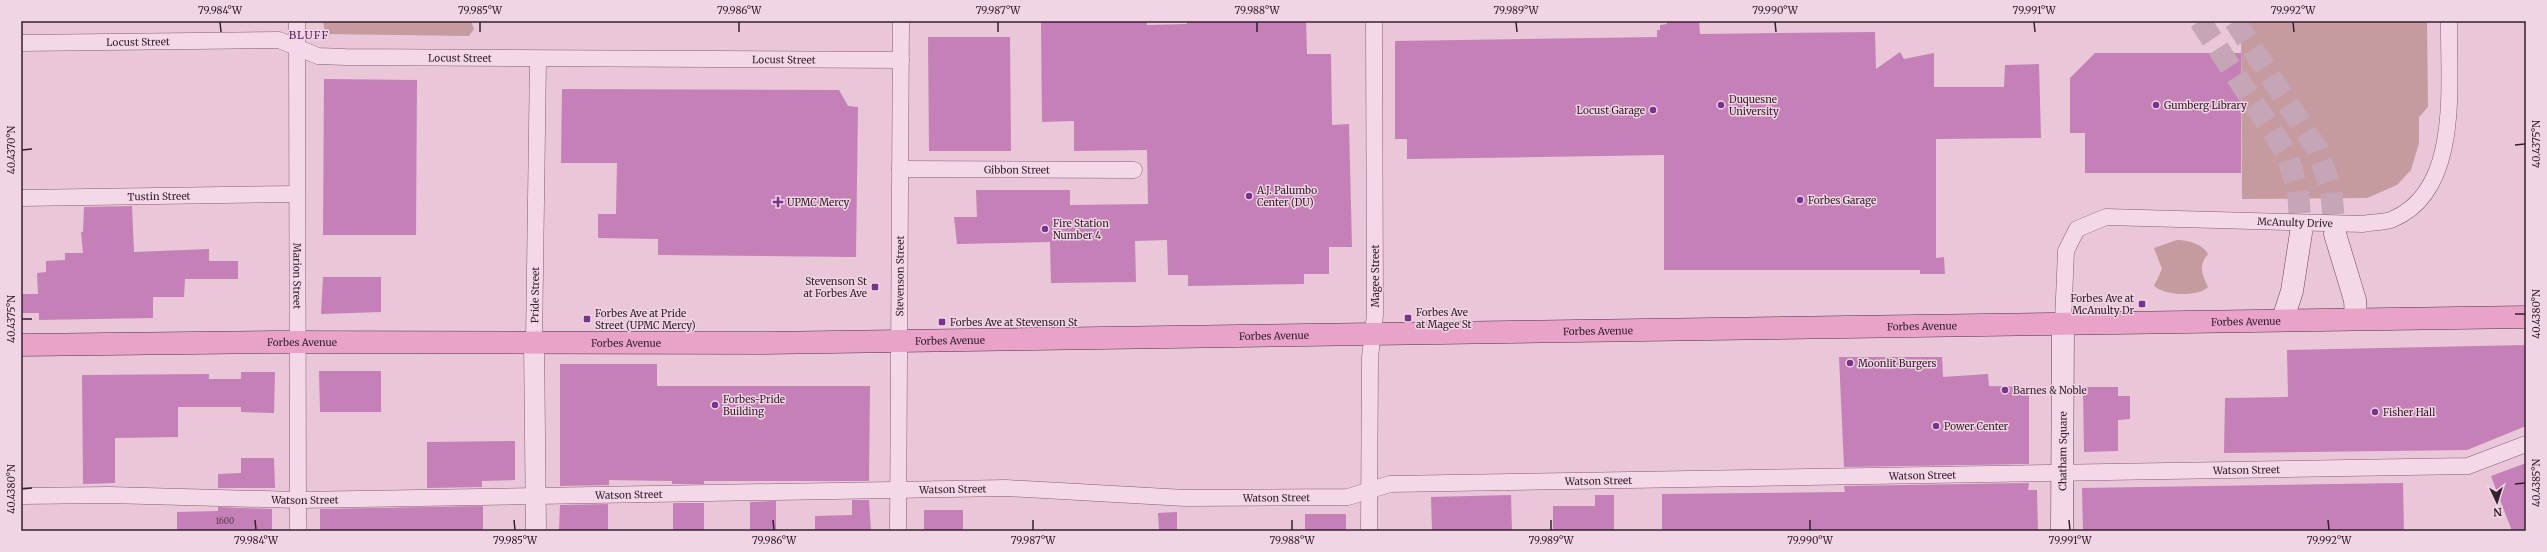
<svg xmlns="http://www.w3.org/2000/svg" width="2547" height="552" viewBox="0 0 2547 552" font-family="Merriweather,serif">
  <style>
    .green { fill: #c69ba0 }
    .building { fill: #c480b7 }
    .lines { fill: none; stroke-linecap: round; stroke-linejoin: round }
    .secondary-tunnel { stroke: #c5a5b6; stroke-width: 22; stroke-dasharray: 22 11; stroke-linecap: butt }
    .minor-casing { stroke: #835e77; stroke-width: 17 }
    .tertiary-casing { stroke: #835e77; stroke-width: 21 }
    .secondary-casing { stroke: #65415b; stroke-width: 23 }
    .primary-casing { stroke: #513149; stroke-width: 23 }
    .minor { stroke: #f5d8e7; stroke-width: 16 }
    .tertiary { stroke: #f5d8e7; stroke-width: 20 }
    .secondary { stroke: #f5d8e7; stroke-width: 22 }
    .primary { stroke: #e9a2c8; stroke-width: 22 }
    .ticks { fill: none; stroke: #35202f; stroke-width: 1.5 }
    .poi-dot { fill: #77348c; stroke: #f2d5e4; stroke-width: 1.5 }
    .labels { text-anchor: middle; stroke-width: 3; stroke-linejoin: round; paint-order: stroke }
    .number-label { font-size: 8px; fill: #593851 }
    .street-label { font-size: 10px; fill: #35202f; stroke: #f2d5e4 }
    .poi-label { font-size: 10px; fill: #35202f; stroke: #f2d5e4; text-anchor: start }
    .neighbourhood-label { font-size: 11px; letter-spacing: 1px; fill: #5c245d; stroke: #f2d5e4 }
    .neatline { fill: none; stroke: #35202f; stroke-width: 1.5 }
    .ticks-label { font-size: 10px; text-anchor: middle; fill: #35202f }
  </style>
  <rect width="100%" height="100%" fill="#e9c6d8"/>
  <path class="green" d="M323,21H471L474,29L469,36L325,34Z
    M2241,21H2427L2428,107L2419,117V143L2411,170L2397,185L2367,198L2242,199Z
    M2177,240C2187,240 2203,244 2208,254C2198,266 2202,274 2208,287C2199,297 2165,296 2154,286L2162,269L2154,248Z"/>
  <path class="building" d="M1041,21H1147V25L1187,24V21H1306L1307,54H1331L1332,125L1349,124L1352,247H1329V274H1304V284L1188,286V275H1168L1167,240L1135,241L1136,282L1051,283L1050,242L957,244L954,217H977L976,190H1070V205L1148,204L1147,150L1074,151V121L1042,122Z
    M1667,21H1699L1700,34L1875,32L1876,69L1900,52L1904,59L1934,53V87H2004L2005,65L2039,64L2041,138L1936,139V258L1944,257L1945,274H1920V270H1664V155L1407,159V139H1395V41L1657,37V30H1660V25L1667,24Z
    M928,37H1010L1011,151H929Z
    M2095,53H2241V173H2085V133H2070V78Z
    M324,79L417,80L416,235H323Z
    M562,89L839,90L848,106L858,107L856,257L658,255V239L598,238V214H616L617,163H561Z
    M132,206L134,252L209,249V261H238V279H185L184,297H153V318L39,320V313H21V294H38L37,273L46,272V261L65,260V253H83L81,232H83L84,207Z
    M323,277H381V312L321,314Z
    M2526,345V426L2467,450L2224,453L2225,398L2288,397L2287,350Z
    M1839,357H1942L1943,377L1988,374L1989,386L2029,387V464L1844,467Z
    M560,364H657V386H870L869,481H704V484H672V481L609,480V485L560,486Z
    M319,371H381V412H320Z
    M241,372H275L274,413L241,412V407H178V437L115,438V483L83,484L82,375L209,374V379H241Z
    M2083,387H2118V396H2130V419L2118,420V451L2084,452Z
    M515,441V480L482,481V487L427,488V442Z
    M241,458H274L275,488H218V474L241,473Z
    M2526,463V531H2512L2491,476Z
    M2029,483L2028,490H2037L2038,531H1662V494L1845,492L1844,486Z
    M2403,483L2404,531H2083L2082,488Z
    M1511,495L1512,531H1432L1431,497Z
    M1595,495H1614V531H1553V506H1595Z
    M852,500H869L871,531H815V516L852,515Z
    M776,501V531H750V502Z
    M673,503H704V531H673Z
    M608,504V531H559L560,505Z
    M483,506V531H320V509Z
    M218,507L272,509V531H177V512L218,511Z
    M924,510H963V531H924Z
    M1177,512V531H1159L1158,513Z
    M1305,514H1346V531H1305Z"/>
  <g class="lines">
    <path class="secondary-tunnel" d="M2200,21L2286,152L2298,190L2301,233
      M2235,21L2317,149L2331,189L2335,234"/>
    <defs>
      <g id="minor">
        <path id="s1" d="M297,21L298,531"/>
        <path id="s2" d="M21,43L279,40L318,56L345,57L901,60"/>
        <path id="s3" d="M900,169L1134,170"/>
        <path id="s4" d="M21,198L296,194"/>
        <path id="s5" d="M2063,322L2066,251L2077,229L2106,217L2363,224C2372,222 2384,223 2393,219C2462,190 2448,82 2449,21"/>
        <path id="s6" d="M534,341L538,60"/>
        <path id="s7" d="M21,496L109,495L298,500L1006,488L1185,498L1348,497L1390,484L2468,466L2526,444"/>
        <path id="s8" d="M898,531L901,21"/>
        <path d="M1369,531L1370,357L1375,315L1374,21"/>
      </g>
      <path id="tertiary" d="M534,341L536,531"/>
      <g id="secondary">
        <path d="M2335,234L2355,300L2356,318"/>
        <path d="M2283,319L2292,291L2301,233"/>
        <path id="s9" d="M2062,531L2063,322"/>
      </g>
      <g id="primary">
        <path id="s10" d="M21,345L275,342L764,343L2526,317"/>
      </g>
    </defs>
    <use href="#minor" class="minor-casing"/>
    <use href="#tertiary" class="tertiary-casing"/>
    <use href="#secondary" class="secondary-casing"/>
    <use href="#primary" class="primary-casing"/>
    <use href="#minor" class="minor"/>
    <use href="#tertiary" class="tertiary"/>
    <use href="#secondary" class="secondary"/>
    <use href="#primary" class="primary"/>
  </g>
  <path class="ticks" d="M220,22L221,32M480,22V32M739,22V32M998,22V32M1257,22V32M1516,22L1517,32M1775,22L1776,32M2034,22L2035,32M2293,22L2294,32M2515,145L2525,144M22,150L32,149M2515,314H2525M22,319H32M2515,484L2525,483M22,489L32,488M255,520L256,530M514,520L515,530M773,520L774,530M1033,520V530M1292,520V530M1551,520V530M1810,520V530M2069,520L2070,530M2328,520L2329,530"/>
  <g class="poi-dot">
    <circle cx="1721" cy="105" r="4"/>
    <circle cx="2156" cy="105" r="4"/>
    <circle cx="1653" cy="110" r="4"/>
    <circle cx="1249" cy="196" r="4"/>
    <circle cx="1800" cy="200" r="4"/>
    <path d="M776 196h4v4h4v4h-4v4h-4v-4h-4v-4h4z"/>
    <circle cx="1045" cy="229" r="4"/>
    <rect x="871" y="283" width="8" height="8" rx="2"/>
    <rect x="2138" y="300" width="8" height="8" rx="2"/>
    <rect x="1404" y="314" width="8" height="8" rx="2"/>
    <rect x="583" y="315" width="8" height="8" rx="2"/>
    <rect x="938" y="318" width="8" height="8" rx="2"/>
    <circle cx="1850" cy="363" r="4"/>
    <circle cx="2005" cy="390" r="4"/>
    <circle cx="715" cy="405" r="4"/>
    <circle cx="2375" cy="412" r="4"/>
    <circle cx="1936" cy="426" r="4"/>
  </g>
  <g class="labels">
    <g class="number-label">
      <text x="225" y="524">1600</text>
    </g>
    <g class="street-label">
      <text dy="4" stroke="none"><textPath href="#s2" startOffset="117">Locust Street</textPath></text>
      <text dy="4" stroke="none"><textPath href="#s2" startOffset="442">Locust Street</textPath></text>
      <text dy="4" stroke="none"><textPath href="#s2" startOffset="766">Locust Street</textPath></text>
      <text dy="4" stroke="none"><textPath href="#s3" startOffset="117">Gibbon Street</textPath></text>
      <text dy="4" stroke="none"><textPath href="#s4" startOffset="138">Tustin Street</textPath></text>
      <text dy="4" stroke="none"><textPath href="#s5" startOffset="316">McAnulty Drive</textPath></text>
      <text dy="4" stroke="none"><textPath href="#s1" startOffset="255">Marion Street</textPath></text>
      <text dy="4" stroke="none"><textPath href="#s8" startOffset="255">Stevenson Street</textPath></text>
      <text transform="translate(1375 276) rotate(-90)" y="4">Magee Street</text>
      <text dy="4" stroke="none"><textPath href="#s6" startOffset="46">Pride Street</textPath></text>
      <text dy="4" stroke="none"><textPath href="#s10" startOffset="2225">Forbes Avenue</textPath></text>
      <text dy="4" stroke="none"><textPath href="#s10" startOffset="1901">Forbes Avenue</textPath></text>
      <text dy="4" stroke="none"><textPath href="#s10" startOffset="1577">Forbes Avenue</textPath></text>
      <text dy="4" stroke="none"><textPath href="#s10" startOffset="1253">Forbes Avenue</textPath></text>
      <text dy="4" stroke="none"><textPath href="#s10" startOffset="929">Forbes Avenue</textPath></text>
      <text dy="4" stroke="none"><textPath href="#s10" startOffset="281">Forbes Avenue</textPath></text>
      <text dy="4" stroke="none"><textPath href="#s10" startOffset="605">Forbes Avenue</textPath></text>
      <text dy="4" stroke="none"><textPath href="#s9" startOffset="80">Chatham Square</textPath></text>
      <text dy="4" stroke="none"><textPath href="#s7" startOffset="2228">Watson Street</textPath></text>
      <text dy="4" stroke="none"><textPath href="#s7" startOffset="1904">Watson Street</textPath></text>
      <text dy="4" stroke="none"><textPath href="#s7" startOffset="1580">Watson Street</textPath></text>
      <text dy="4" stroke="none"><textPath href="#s7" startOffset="932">Watson Street</textPath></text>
      <text dy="4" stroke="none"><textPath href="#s7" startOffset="608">Watson Street</textPath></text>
      <text dy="4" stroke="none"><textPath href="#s7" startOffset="1256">Watson Street</textPath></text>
      <text dy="4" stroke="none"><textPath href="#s7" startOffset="284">Watson Street</textPath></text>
    </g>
    <g class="poi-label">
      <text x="1729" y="103">Duquesne<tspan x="1729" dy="12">University</tspan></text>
      <text x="2164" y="109">Gumberg Library</text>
      <text x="1645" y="114" text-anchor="end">Locust Garage</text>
      <text x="1257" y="194">A.J. Palumbo<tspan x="1257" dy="12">Center (DU)</tspan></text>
      <text x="1808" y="204">Forbes Garage</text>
      <text x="787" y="206">UPMC Mercy</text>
      <text x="1053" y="227">Fire Station<tspan x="1053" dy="12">Number 4</tspan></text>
      <text x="867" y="285" text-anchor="end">Stevenson St<tspan x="867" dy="12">at Forbes Ave</tspan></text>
      <text x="2134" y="302" text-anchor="end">Forbes Ave at<tspan x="2134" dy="12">McAnulty Dr</tspan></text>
      <text x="1416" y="316">Forbes Ave<tspan x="1416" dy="12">at Magee St</tspan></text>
      <text x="595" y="317">Forbes Ave at Pride<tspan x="595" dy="12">Street (UPMC Mercy)</tspan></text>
      <text x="950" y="326">Forbes Ave at Stevenson St</text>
      <text x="1858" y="367">Moonlit Burgers</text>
      <text x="2013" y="394">Barnes &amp; Noble</text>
      <text x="723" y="403">Forbes-Pride<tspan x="723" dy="12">Building</tspan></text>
      <text x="2383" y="416">Fisher Hall</text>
      <text x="1944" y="430">Power Center</text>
    </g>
    <g class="neighbourhood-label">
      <text x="309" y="39">BLUFF</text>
    </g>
  </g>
  <rect width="2547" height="552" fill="none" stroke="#f2d5e4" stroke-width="44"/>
  <g transform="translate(2497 502) rotate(176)" stroke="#f2d5e4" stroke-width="3" paint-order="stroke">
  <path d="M0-3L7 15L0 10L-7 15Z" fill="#35202f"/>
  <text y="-6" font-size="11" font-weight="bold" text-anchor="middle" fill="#35202f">N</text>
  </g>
  <rect x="22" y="22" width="2503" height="508" class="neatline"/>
  <g class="ticks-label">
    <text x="220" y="14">79.984°W</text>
    <text x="480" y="14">79.985°W</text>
    <text x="739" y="14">79.986°W</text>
    <text x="998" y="14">79.987°W</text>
    <text x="1257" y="14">79.988°W</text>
    <text x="1516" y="14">79.989°W</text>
    <text x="1775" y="14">79.990°W</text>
    <text x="2034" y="14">79.991°W</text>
    <text x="2293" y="14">79.992°W</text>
    <text transform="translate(2536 144) rotate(-90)" y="4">40.4375°N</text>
    <text transform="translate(11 150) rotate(-90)" y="4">40.4370°N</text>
    <text transform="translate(2536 314) rotate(-90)" y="4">40.4380°N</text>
    <text transform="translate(11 319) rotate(-90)" y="4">40.4375°N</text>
    <text transform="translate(2536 483) rotate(-90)" y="4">40.4385°N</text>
    <text transform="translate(11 489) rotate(-90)" y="4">40.4380°N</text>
    <text x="256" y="544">79.984°W</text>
    <text x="515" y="544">79.985°W</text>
    <text x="774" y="544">79.986°W</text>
    <text x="1033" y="544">79.987°W</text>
    <text x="1292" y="544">79.988°W</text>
    <text x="1551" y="544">79.989°W</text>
    <text x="1810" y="544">79.990°W</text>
    <text x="2070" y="544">79.991°W</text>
    <text x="2329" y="544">79.992°W</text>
  </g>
</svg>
